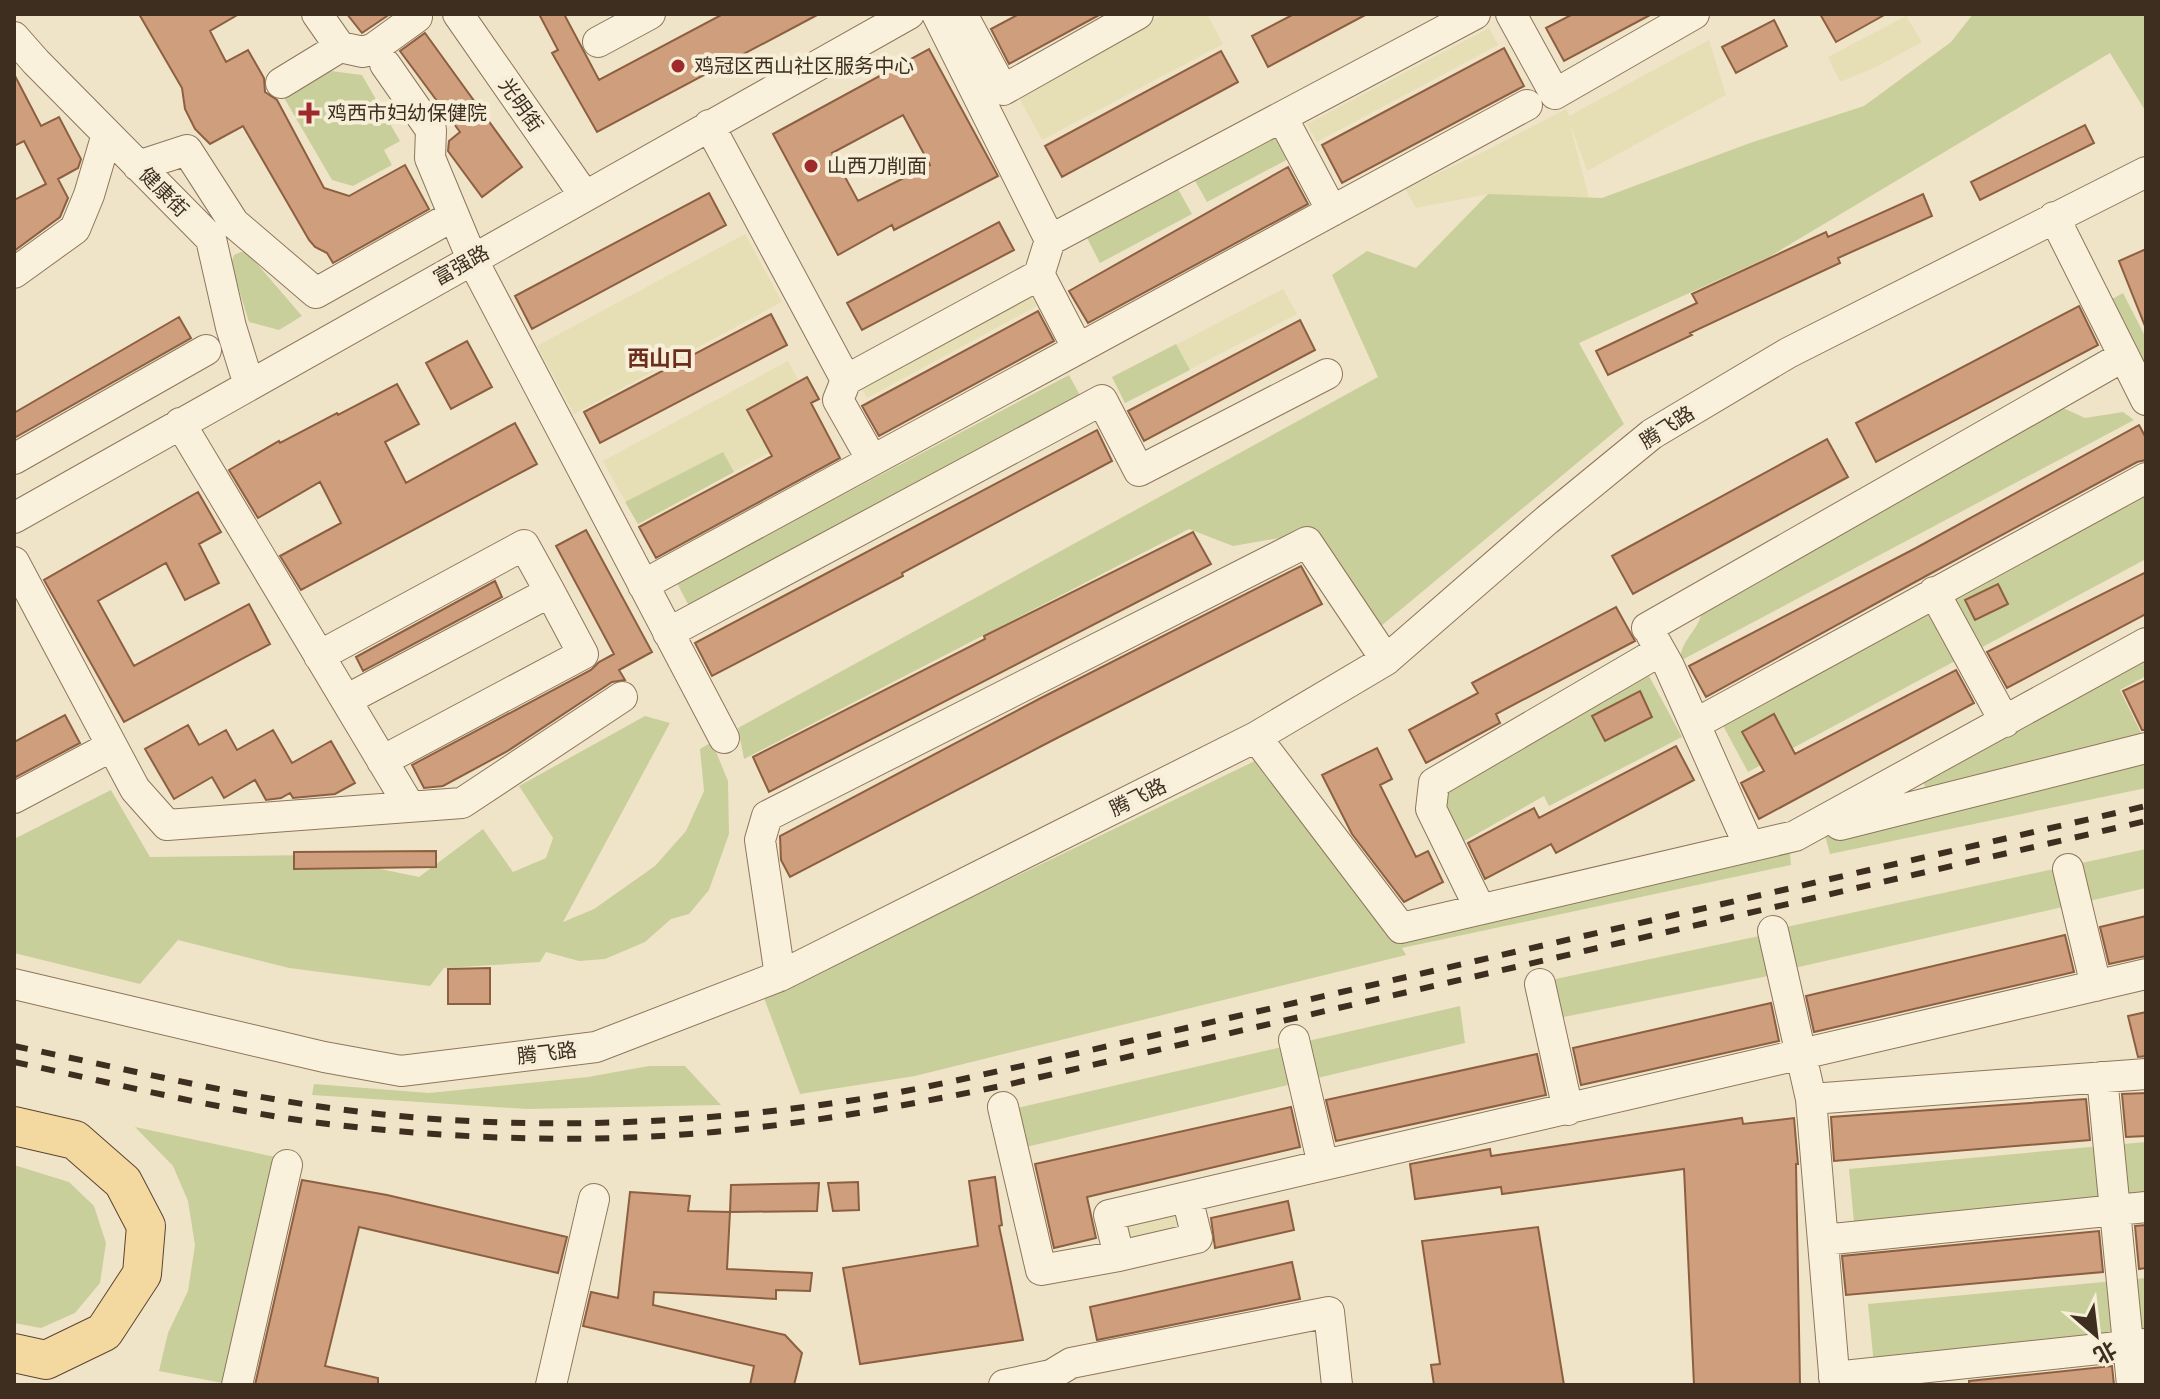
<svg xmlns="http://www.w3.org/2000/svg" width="2160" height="1399" viewBox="0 0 2160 1399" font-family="'Playfair Display','Noto Sans SC',serif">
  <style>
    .farmland { fill: #e6deb5 }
    .green { fill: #c9cf9b }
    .building { fill: #cf9f7d; stroke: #8d5f41; stroke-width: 2; fill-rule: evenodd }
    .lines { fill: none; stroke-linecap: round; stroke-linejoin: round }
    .minor-casing { stroke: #8d765c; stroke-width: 32 }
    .major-casing { stroke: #5b4430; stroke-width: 40 }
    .minor { stroke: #faf1dc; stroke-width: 30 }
    .major { stroke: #f3d9a0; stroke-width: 38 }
    .rail { stroke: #3d2e20; stroke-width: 6; stroke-dasharray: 14 14; stroke-linecap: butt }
    .poi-dot { fill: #9e2a2b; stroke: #f7eed8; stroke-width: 3 }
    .labels { text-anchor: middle; stroke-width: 8; stroke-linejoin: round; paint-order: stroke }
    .poi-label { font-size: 20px; fill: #3d2e20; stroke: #f7eed8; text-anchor: start }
    .street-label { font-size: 20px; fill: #3d2e20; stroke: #f7eed8 }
    .neighbourhood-label { font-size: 22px; font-weight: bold; fill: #6b2e1e; stroke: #f7eed8 }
  </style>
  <rect width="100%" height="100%" fill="#f0e4c8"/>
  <path class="farmland" d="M1164,14H1207L1223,44L1042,140L1016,92Z
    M1906,16L1922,42L1876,67L1840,82L1828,57Z
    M1489,28L1498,45L1317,142L1307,124Z
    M1709,40L1726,95L1587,171L1569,121L1589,198L1488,194L1416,208L1405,189L1489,149L1566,109L1569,116Z
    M745,234L782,302L574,414L537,346Z
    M1283,289L1297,314L1125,403L1112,378Z
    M1030,294L1037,306L867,398L861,387Z
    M788,361L822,424L638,524L603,461Z
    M1187,1197L1197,1238L1119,1256L1109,1215Z"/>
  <path class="green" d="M1973,14H2146V112L2110,53L1769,257L1579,343L1624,424L1375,631L1303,534L1233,546L1189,529L744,759L738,728L1378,377L1332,275L1367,251L1416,268L1488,194L1602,198L1750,143L1864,106L1951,42Z
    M331,71L362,75L400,141L384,150L392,165L353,186L332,180L283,96Z
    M1280,134L1292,157L1207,202L1194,179Z
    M1178,189L1192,214L1100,263L1087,238Z
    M241,252H247L302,316L279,330L249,322L231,264L234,255Z
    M2123,293L2146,338V385L2103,304Z
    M1176,344L1190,370L1125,403L1112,377Z
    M1069,375L1084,403L692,612L677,583Z
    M2061,407L2085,418L2123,412L2134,420L1680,661C1681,635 1704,630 1702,602Z
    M723,452L734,472L638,524L625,502Z
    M2146,481V559L1975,651L1942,591Z
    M1929,608L1957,660L1748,772L1720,720Z
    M2146,656V676L2120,690L2145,741L1929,798L1921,776Z
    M1649,676L1682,737L1549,806L1544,796L1459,844L1442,814L1446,794Z
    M645,716L670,723L563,922L594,909L655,866L686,831L704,791L700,749L712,742L728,781L729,834L709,890L689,914L671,919L645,942L605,959L579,961L546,952L540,962L444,968L430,986L289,968L178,940L140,984L14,953V839L111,790L150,857L314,855L419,877L483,829L513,872L546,858L553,838L519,786Z
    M1263,757L1386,928L1789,841L1791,865L1402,948L1406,955L915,1076L800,1094L764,998Z
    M2146,760V788L1830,854L1824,832Z
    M2146,849V888L1790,969L1786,927Z
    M1764,935L1773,975L1554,1019L1546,981Z
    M1460,1006L1465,1043L1022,1148L1013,1109Z
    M649,1066H685L721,1105L527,1109L312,1095L314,1084L429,1093L588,1077Z
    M135,1127L285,1159L233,1385L159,1371L168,1333L188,1291L195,1245L188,1201L173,1166Z
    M2146,1142V1217L1856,1244L1849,1169Z
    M14,1165L69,1182L94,1206L106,1243L100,1283L75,1313L41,1328L14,1323Z
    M2146,1278V1351L1875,1376L1868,1304Z"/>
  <path class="building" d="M139,14H239L210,31L226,62L248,50L264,78L265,92L277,100L324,188L349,196L405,165L429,209L333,263L327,253L315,247L309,240L243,126L210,144L195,129L185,109L182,88Z
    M347,14H390L362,33Z
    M539,14H564L599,80L723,14H819L597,132L552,53L558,50Z
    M1019,14H1101L1009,64L991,29Z
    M1294,14H1367L1268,67L1252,36Z
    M1573,14H1652L1564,61L1546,28Z
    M1820,14H1886L1836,42Z
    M1774,20L1787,46L1736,73L1722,47Z
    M425,33L522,167L482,197L448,151L449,141L460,132L400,51Z
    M1504,48L1524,86L1342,183L1322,145Z
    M929,49L998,176L894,230L892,225L838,255L773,134ZM903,115L930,165L858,201L832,153Z
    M1221,51L1238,82L1062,177L1045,146Z
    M14,74L41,126L59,117L81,159L78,168L58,179L68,198L60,217L14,251V200L46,184L24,141L14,146Z
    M2085,125L2094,143L1980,200L1971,182Z
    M1288,167L1308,204L1088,323L1069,291Z
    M709,193L726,225L532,329L515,296Z
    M1923,194L1932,216L1838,258L1840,263L1690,333L1692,335L1608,375L1596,351L1697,303L1692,294L1826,232L1828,237Z
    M999,222L1014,250L862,330L847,303Z
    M2146,249V326H2145L2119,261Z
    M2079,306L2098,345L1876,462L1856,423Z
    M1038,311L1054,341L879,436L862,406Z
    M771,314L787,345L600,443L584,412Z
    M179,317L191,338L14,438V413Z
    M1300,320L1315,350L1144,441L1128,411Z
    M467,341L492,387L451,409L426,363Z
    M807,377L819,399L811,403L840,458L656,558L639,527L772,456L747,410Z
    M397,384L419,424L385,442L406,483L515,423L537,464L301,590L280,556L341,523L320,482L258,518L229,470L279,441L280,443L337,413L338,415Z
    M2139,425L2146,438V460L2137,462L1926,576L1706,697L1689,666L1916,548Z
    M1097,430L1112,461L902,573L903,576L712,676L695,643Z
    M1827,439L1848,477L1633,594L1612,556Z
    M198,492L221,532L199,544L219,583L185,600L166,563L98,601L134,666L249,604L270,644L124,722L44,580Z
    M586,530L652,652L619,670L625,680L612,682L506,752L443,786L424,788L412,765L591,670L599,662L614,654L556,546Z
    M1193,532L1211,564L769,792L753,757L985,639L984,636Z
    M1301,566L1322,604L1059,737L790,877L781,860L780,836L1039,699Z
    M2146,572V614L2007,688L1987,652Z
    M495,581L502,597L363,671L356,657Z
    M1998,584L2008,604L1975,620L1965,600Z
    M1616,607L1635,641L1496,714L1500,723L1426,763L1409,730L1478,693L1472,683Z
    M1956,670L1974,703L1759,819L1741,783L1764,771L1742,732L1774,714L1795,754Z
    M2146,680V730H2142L2123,691Z
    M1640,691L1652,717L1605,741L1592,716Z
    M65,715L80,743L14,778V742Z
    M188,725L199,745L226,730L237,750L273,730L292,763L331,741L355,783L335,794L293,798L290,793L281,798L266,800L255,780L224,798L212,777L174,799L145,749Z
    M1676,746L1694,780L1556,853L1551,844L1485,879L1468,843L1534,808L1539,818Z
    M1377,748L1392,779L1380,785L1416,857L1428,851L1443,882L1404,902L1352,834L1322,775Z
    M436,851V867L294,869V852Z
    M2146,916V956L2109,964L2100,927Z
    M2065,935L2074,972L1814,1032L1806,996Z
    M490,968V1004H448V969Z
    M1771,1003L1779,1041L1581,1085L1573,1048Z
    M2146,1012V1056L2138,1057L2128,1016Z
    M1537,1054L1546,1095L1336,1141L1326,1100Z
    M2146,1093V1136L2126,1137L2122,1094Z
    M2086,1099L2090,1140L1834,1161L1831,1117Z
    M1291,1107L1300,1147L1087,1197L1096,1238L1054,1248L1035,1164Z
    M1742,1118L1743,1124L1794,1118L1798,1164H1796L1800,1385H1694L1684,1169L1502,1194L1501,1187L1415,1199L1410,1164L1490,1149L1491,1156Z
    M995,1177L1002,1225L999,1226L1023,1340L860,1364L843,1268L978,1246L969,1181Z
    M302,1180L387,1195L567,1237L558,1273L359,1227L325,1366L378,1378V1385H255Z
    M858,1182L859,1210L833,1211L828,1183Z
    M819,1183L817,1211L730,1212L731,1185Z
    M630,1192L690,1196L688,1211L730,1212L727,1269L812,1273L810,1291L776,1290V1299L654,1292L653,1305L785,1335L802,1353L794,1385H750L754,1366L583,1326L591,1292L618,1298Z
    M1288,1201L1294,1230L1215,1248L1211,1218Z
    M2146,1225V1268L2139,1269L2135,1226Z
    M1538,1227L1564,1385H1434L1431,1365L1440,1364L1422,1241Z
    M2099,1231L2103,1272L1846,1295L1842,1256Z
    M1292,1262L1300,1299L1097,1340L1090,1307Z
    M2112,1366L2114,1385H1969V1381Z"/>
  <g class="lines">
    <defs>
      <path id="minor" d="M317,14L340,47
        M458,14L584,195
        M962,14L1003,90L1138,14
        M1511,14L1555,94L1694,14
        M14,37L36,62L211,239L231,327L249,385
        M598,42L650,14
        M385,64L431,130L430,158L472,259L724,738
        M281,83L340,47L363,52L374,48L417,17L415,14
        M1282,117L1332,211
        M709,125L846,380
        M138,166L187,150L234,223L316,293L453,216
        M2054,217L2146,400
        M1050,240L1475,14
        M14,273L75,229L89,195L107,134
        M1039,274L1078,349
        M180,423L410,807
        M14,459L206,350
        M872,460L838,400L846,380L1039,275L1050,240L937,14
        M14,518L909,14
        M14,562L135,789L167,825L462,803L622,697
        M643,585L1527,105
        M1934,592L2005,722
        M1647,628L2124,356
        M668,633L1102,400L1139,471L1327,374
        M1651,634L1669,666L1749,846
        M319,656L524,545L550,592
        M346,700L550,592L583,654L382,761
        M1695,724L2146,478
        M1256,737L1401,928L1795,836L2146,643
        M14,798L112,746
        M1840,825L2146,748
        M2068,869L2096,986
        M1480,909L1431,809L1434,783L1660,651
        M1773,931L1811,1099L2146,1074
        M780,976L760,840L767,816L1307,542L1386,660
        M14,984L324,1057L401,1071L596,1047L780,976L1256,737L1386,660L1547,520L1652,434L1788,353L2146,172
        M1540,984L1568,1110
        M1294,1040L1323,1165
        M2102,1077L2132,1385
        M1811,1099L1835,1385
        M1003,1107L1041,1270L1119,1256L1109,1215L2146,974
        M1823,1240L2146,1207
        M1119,1256L1197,1238L1187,1197
        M1834,1377L2146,1344
        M237,1385L287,1165
        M551,1385L594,1199
        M1004,1385L1051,1375L1071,1363L1329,1312L1337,1385"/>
      <path id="major" d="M14,1126L75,1140L123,1182L146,1226L142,1274L104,1332L46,1360L14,1353"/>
    </defs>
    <use href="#minor" class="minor-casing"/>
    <use href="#major" class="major-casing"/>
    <use href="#minor" class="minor"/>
    <use href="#major" class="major"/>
    <path class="rail" d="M14,1046C117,1067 219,1092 323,1107C497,1132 675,1127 848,1101C908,1092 967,1078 1026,1065L2146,806
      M14,1062C118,1084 223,1111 328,1124C455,1139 587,1144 714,1132C813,1123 909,1105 1006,1085L2146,821"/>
  </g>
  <g class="poi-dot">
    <circle cx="678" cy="66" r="8"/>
    <path d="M305 101h8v8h8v8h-8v8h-8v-8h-8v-8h8z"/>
    <circle cx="811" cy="166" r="8"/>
  </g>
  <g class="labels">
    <g class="poi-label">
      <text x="694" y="73">鸡冠区西山社区服务中心</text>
      <text x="327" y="120">鸡西市妇幼保健院</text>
      <text x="827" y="173">山西刀削面</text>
    </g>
    <g class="street-label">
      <text transform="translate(521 105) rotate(55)" y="7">光明街</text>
      <text transform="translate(164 192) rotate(45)" y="7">健康街</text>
      <text transform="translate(461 265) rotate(-29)" y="7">富强路</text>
      <text transform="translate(1667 427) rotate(-33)" y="7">腾飞路</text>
      <text transform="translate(1138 797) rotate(-26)" y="7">腾飞路</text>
      <text transform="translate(547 1053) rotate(-7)" y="7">腾飞路</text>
    </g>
    <g class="neighbourhood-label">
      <text x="660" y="366">西山口</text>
    </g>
  </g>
  <rect width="2160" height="1399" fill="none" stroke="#3d2e20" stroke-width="32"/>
  <g transform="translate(2096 1335) rotate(152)" stroke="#f7eed8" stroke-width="6" paint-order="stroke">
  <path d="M0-6L14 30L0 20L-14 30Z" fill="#3d2e20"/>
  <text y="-12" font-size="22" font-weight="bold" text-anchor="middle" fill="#3d2e20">北</text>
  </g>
</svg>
